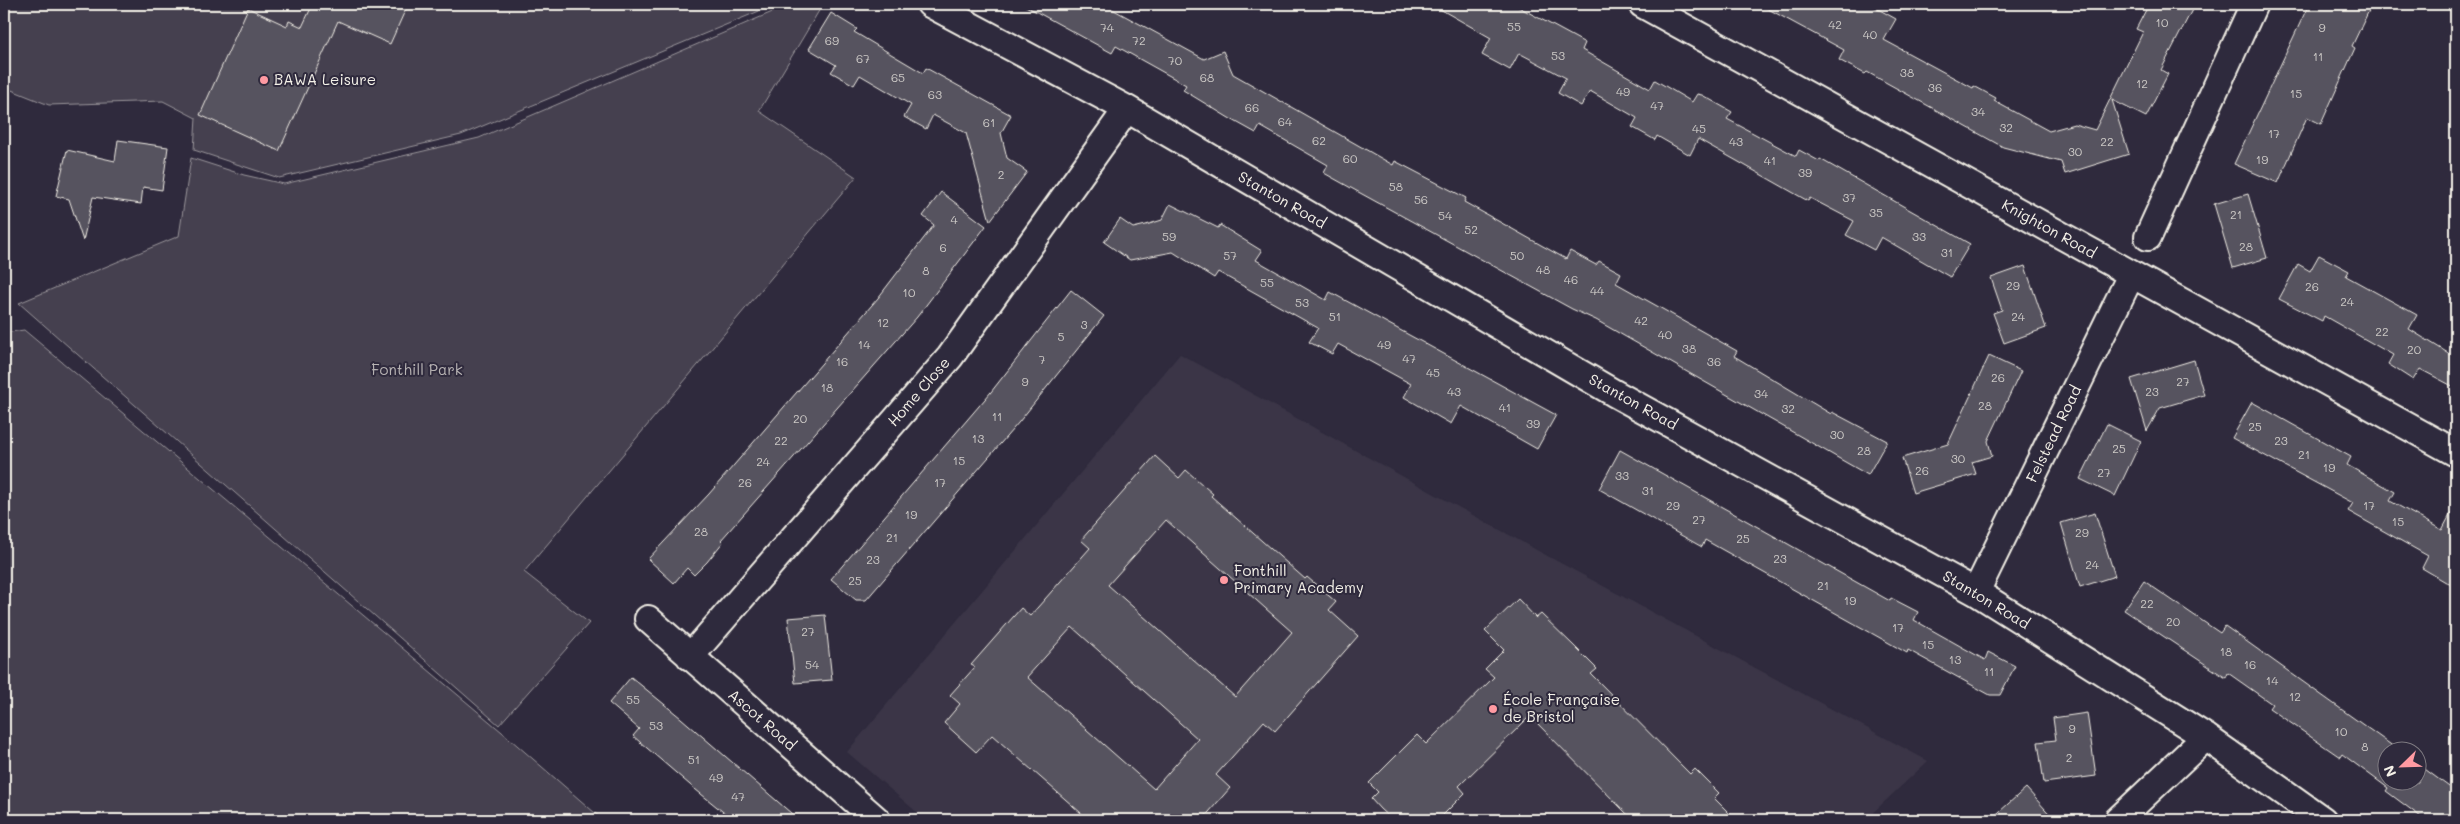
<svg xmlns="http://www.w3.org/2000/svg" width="2460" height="824" viewBox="0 0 2460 824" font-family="Mali,sans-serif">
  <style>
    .built { fill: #3b3647 }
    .green { fill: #454050; stroke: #9c989c }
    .building { fill: #56525f; stroke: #f4f1e8; fill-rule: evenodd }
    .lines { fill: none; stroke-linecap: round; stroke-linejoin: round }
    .minor-casing { stroke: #f4f1e8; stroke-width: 30 }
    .minor { stroke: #2f2a3d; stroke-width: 26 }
    .poi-dot { fill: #ff9aa2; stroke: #2f2a3d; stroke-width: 2 }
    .labels { text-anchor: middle; stroke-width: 4; stroke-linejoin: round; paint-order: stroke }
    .number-label { font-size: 12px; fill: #ccc9c6 }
    .poi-label { font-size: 15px; fill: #f4f1e8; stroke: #2f2a3d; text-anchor: start }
    .street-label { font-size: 15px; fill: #f4f1e8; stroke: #2f2a3d }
    .park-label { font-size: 15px; fill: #b7b3b3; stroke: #2f2a3d }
  </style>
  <rect width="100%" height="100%" fill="#2f2a3d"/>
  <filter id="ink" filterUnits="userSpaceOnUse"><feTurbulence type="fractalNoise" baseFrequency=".02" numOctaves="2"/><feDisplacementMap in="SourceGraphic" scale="10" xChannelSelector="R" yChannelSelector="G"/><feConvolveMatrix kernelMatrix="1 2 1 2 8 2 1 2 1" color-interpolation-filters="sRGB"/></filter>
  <g filter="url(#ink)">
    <path class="built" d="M1180,354L1540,552L1928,761L1865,820H926L847,752Z"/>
    <path class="green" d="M4,4H776L461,135L279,178L194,150L196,118L163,101L49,105L4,87Z
      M791,4H823L759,111L856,177L524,572L589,623L499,725L19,303L179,236L191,158L244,175L284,184L479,138Z
      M24,330L502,732L603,820H4V333Z"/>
    <path class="building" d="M301,4H408L390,44L338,21L279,151L200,115L248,8L287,26L289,21L302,27L311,8Z
      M1022,4H1103L1204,59L1223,51L1233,74L1393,165L1395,161L1466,198L1464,202L1566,259L1570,251L1596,265L1599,261L1621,273L1616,283L1737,351L1734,356L1831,414L1832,412L1887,441L1868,475L1596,320L1572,309L1351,188L1324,173L1328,165L1260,126L1256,133L1229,118L1183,90L1186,85L1116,46L1112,53Z
      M1431,4H1513L1585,43L1582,50L1650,89L1655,80L1692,102L1697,94L1702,95L1732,112L1727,119L1796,156L1799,150L1819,161L1820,159L1970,244L1950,277L1881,237L1874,250L1846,235L1854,221L1810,198L1808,201L1698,139L1690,155L1657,136L1655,140L1632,127L1637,118L1590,91L1581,106L1558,93L1566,78L1519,53L1510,70L1482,55L1491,38Z
      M1759,4H1869L1896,19L1884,40L1973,88L1974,86L1996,98L1994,101L2049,131L2074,124L2095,130L2143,32L2136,29L2149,4H2195L2161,70L2168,74L2146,117L2112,100L2129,154L2065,174L2061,162L2003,147L1867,72L1865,74L1839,60L1844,50Z
      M2309,4H2372L2352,46L2355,48L2321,124L2307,117L2278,183L2234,164Z
      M831,13L857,29L854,32L923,73L926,68L1011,115L1001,133L1007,158L1027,172L990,221L966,133L933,115L926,129L904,117L911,105L860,75L854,85L831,72L836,65L809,49Z
      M118,140L168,147L162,190L143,187L141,204L93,197L83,241L69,199L56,196L67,150L115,161Z
      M941,192L986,226L917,317L721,540L723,542L707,562L694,575L687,568L674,583L648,559L709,494L878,298L934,225L923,216Z
      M2248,194L2267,258L2233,268L2214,204Z
      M1170,204L1218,228L1220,225L1262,251L1256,260L1326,300L1330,292L1556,415L1537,449L1461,406L1451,424L1404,397L1411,384L1338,344L1332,354L1309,342L1318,328L1218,272L1214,278L1173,252L1130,260L1104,242L1120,219L1133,228L1146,225L1162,220Z
      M2319,255L2349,271L2346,276L2417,315L2409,329L2456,358V388L2420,369L2413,380L2388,364L2393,355L2324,316L2322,321L2279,299L2298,264L2310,271Z
      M2025,266L2046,328L2004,343L1993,313L2002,310L1991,278Z
      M1071,290L1104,316L1019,422L866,600H856L831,579L991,392Z
      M1989,356L2021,371L1988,441L1992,456L1972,462L1976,474L1913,493L1902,458L1948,444Z
      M2194,360L2204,395L2160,408L2147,431L2131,379Z
      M2252,402L2351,457L2347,465L2395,492L2390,501L2442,530L2456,504V588L2422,568L2428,556L2348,511L2353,503L2232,438Z
      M2107,424L2141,441L2115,496L2080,479Z
      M1620,450L1890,601L1891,598L1918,612L1914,620L1985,660L1988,652L2015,666L2000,695H1990L1908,650L1907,653L1705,540L1702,547L1599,489Z
      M1155,456L1179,478L1186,470L1213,494L1211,496L1305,579L1307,577L1336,602L1329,610L1358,636L1275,731L1264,721L1216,775L1230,788L1202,820H1089L992,735L976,752L944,723L960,704L950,695L975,667L971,665L1021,608L1030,616L1090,548L1081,540ZM1166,520L1292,632L1235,697L1108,585ZM1072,627L1198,739L1154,789L1027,677Z
      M2095,513L2115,576L2080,587L2061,523Z
      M2144,581L2220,633L2225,626L2401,752H2388V782H2418V764L2456,792V820H2425L2386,791L2388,788L2342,754L2340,757L2269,708L2272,704L2228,673L2226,678L2124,610Z
      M1518,599L1536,618L1541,614L1574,646L1597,669L1591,674L1690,774L1695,769L1719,793L1714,798L1736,820H1633L1530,716L1459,786L1465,793L1438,820H1392L1380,809L1371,799L1378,792L1369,783L1417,735L1426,744L1494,677L1485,669L1504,650L1485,631Z
      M825,615L832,680L795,683L788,618Z
      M631,677L681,718L799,820H733L690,785L633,736L639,729L609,703Z
      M2087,713L2096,776L2044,783L2038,742L2056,740L2053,718Z
      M2026,788L2055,820H1990Z"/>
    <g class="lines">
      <defs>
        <path id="minor" d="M930,4L1127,109L1614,393L1976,592L2206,737L2323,820
          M1642,4L2456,453
          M2148,237L2254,4
          M1976,592L2131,275
          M648,619L877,820
          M690,657L950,357L1127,109
          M2118,820L2206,737"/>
      </defs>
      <use href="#minor" class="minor-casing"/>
      <use href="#minor" class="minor"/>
    </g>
  </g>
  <g class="poi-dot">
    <circle cx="264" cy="80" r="5"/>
    <circle cx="1224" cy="580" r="5"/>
    <circle cx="1493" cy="709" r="5"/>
  </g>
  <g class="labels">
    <g class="number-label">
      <text x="2162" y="27">10</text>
      <text x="1835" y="29">42</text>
      <text x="1514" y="31">55</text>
      <text x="1107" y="32">74</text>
      <text x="2322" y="32">9</text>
      <text x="1870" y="39">40</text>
      <text x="832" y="45">69</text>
      <text x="1139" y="45">72</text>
      <text x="1558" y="60">53</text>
      <text x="2318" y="61">11</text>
      <text x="863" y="63">67</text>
      <text x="1175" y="65">70</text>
      <text x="1907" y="77">38</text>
      <text x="898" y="82">65</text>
      <text x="1207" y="82">68</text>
      <text x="2142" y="88">12</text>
      <text x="1935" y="92">36</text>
      <text x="1623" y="96">49</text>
      <text x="2296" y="98">15</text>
      <text x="935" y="99">63</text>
      <text x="1657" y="110">47</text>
      <text x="1252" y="112">66</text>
      <text x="1978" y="116">34</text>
      <text x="1285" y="126">64</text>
      <text x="989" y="127">61</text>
      <text x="2006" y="132">32</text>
      <text x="1699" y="133">45</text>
      <text x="2274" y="138">17</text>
      <text x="1319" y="145">62</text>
      <text x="1736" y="146">43</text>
      <text x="2107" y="146">22</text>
      <text x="2075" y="156">30</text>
      <text x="1350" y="163">60</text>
      <text x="2262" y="164">19</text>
      <text x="1770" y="165">41</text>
      <text x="1805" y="177">39</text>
      <text x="1001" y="179">2</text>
      <text x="1396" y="191">58</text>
      <text x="1849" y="202">37</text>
      <text x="1421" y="204">56</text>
      <text x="1876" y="217">35</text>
      <text x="2236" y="219">21</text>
      <text x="1445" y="220">54</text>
      <text x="954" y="224">4</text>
      <text x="1471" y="234">52</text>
      <text x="1169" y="241">59</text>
      <text x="1919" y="241">33</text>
      <text x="2246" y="251">28</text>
      <text x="943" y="252">6</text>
      <text x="1947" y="257">31</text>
      <text x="1230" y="260">57</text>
      <text x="1517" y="260">50</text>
      <text x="1543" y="274">48</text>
      <text x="926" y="275">8</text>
      <text x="1571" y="284">46</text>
      <text x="1267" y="287">55</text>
      <text x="2013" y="290">29</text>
      <text x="2312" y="291">26</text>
      <text x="1597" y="295">44</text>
      <text x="909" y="297">10</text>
      <text x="2347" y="306">24</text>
      <text x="1302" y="307">53</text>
      <text x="1335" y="321">51</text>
      <text x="2018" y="321">24</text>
      <text x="1641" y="325">42</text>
      <text x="883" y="327">12</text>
      <text x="1084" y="329">3</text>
      <text x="2382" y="336">22</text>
      <text x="1665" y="339">40</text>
      <text x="1061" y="341">5</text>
      <text x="864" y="349">14</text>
      <text x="1384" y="349">49</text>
      <text x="1689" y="353">38</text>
      <text x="2414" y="354">20</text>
      <text x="1409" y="363">47</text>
      <text x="1042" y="364">7</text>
      <text x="842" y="366">16</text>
      <text x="1714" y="366">36</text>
      <text x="1433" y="377">45</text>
      <text x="1998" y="382">26</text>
      <text x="1025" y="386">9</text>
      <text x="2183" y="386">27</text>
      <text x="827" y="392">18</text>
      <text x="1454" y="396">43</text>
      <text x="2152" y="396">23</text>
      <text x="1761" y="398">34</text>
      <text x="1985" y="410">28</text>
      <text x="1505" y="412">41</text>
      <text x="1788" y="413">32</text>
      <text x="997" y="421">11</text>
      <text x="800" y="423">20</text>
      <text x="1533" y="428">39</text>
      <text x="2255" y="431">25</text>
      <text x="1837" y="439">30</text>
      <text x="978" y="443">13</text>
      <text x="781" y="445">22</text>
      <text x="2281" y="445">23</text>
      <text x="2119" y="453">25</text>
      <text x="1864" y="455">28</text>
      <text x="2304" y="459">21</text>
      <text x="1958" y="463">30</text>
      <text x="959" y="465">15</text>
      <text x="763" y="466">24</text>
      <text x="2329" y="472">19</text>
      <text x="1922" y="475">26</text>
      <text x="2104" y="477">27</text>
      <text x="1622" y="480">33</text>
      <text x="745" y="487">26</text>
      <text x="940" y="487">17</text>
      <text x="1648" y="495">31</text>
      <text x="1673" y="510">29</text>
      <text x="2369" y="510">17</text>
      <text x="911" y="519">19</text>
      <text x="1699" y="524">27</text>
      <text x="2398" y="526">15</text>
      <text x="701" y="536">28</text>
      <text x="2082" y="537">29</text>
      <text x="892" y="542">21</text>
      <text x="1743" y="543">25</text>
      <text x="1780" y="563">23</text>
      <text x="873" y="564">23</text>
      <text x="2092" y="569">24</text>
      <text x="855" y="585">25</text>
      <text x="1823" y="590">21</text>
      <text x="1850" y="605">19</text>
      <text x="2147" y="608">22</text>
      <text x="2173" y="626">20</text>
      <text x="1898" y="632">17</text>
      <text x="808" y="636">27</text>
      <text x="1928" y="649">15</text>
      <text x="2226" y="656">18</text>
      <text x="1955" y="664">13</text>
      <text x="812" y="669">54</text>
      <text x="2250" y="669">16</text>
      <text x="1989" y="676">11</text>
      <text x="2272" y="685">14</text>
      <text x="2295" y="701">12</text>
      <text x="633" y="704">55</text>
      <text x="656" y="730">53</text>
      <text x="2072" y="733">9</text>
      <text x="2341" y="736">10</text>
      <text x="2365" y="751">8</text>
      <text x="2069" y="762">2</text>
      <text x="694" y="764">51</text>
      <text x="716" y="782">49</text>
      <text x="738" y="801">47</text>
    </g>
    <g class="poi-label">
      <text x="274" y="85">BAWA Leisure</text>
      <text x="1234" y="576">Fonthill<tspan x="1234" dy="17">Primary Academy</tspan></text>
      <text x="1503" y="705">École Française<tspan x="1503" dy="17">de Bristol</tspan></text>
    </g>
    <g class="street-label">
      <text transform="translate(1282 200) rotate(30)" y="5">Stanton Road</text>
      <text transform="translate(2049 229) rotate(29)" y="5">Knighton Road</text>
      <text transform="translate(919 392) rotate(-49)" y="5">Home Close</text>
      <text transform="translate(1633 402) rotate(29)" y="5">Stanton Road</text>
      <text transform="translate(2054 434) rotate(-64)" y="5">Felstead Road</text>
      <text transform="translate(1986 600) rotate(31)" y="5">Stanton Road</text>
      <text transform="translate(762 720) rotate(41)" y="5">Ascot Road</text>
    </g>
    <g class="park-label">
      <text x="417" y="375">Fonthill Park</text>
    </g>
  </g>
  <rect width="2460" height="824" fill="none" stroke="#2f2a3d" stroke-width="20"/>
  <rect x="10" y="10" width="2440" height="804" fill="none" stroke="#f4f1e8" stroke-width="2" filter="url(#ink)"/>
  <g transform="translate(2402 766) rotate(247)"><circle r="24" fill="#2f2a3d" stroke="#7e7a81"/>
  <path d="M0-4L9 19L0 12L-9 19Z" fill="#ff9aa2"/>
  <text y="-8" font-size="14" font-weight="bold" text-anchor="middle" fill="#f4f1e8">N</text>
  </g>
</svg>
